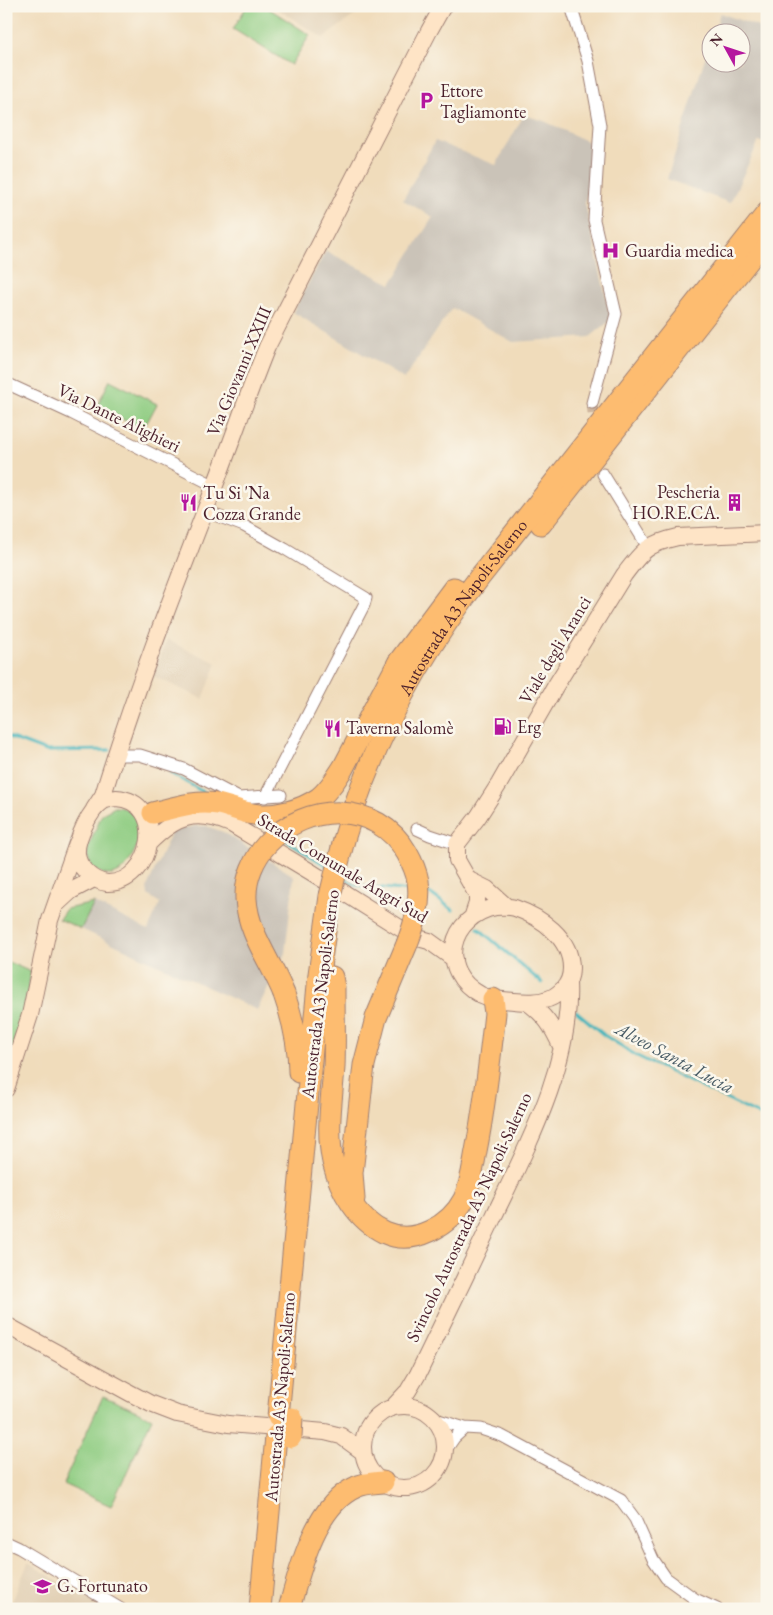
<svg xmlns="http://www.w3.org/2000/svg" width="773" height="1615" viewBox="0 0 773 1615" font-family="'EB Garamond',serif">
  <style>
    .built { fill: #e0cdb1 }
    .industrial { fill: #cac3b8 }
    .green { fill: #8ecc81; stroke: #6c7656 }
    .lines { fill: none; stroke-linecap: round; stroke-linejoin: round }
    .stream { stroke: #45b5bc; stroke-width: 3 }
    .street-tunnel { stroke: #cfb69e; stroke-width: 11; stroke-dasharray: 11 5.5; stroke-linecap: butt }
    .street-casing { stroke: #9d7e73; stroke-width: 13 }
    .secondary-casing { stroke: #9d7e73; stroke-width: 18 }
    .highway-casing { stroke: #9d7e73; stroke-width: 23 }
    .street { stroke: #fff; stroke-width: 11 }
    .secondary { stroke: #fee4c6; stroke-width: 16 }
    .highway { stroke: #fdbc70; stroke-width: 21 }
    .highway-bridge-casing { stroke: #9d7e73; stroke-width: 23; stroke-linecap: butt }
    .highway-bridge { stroke: #fdbc70; stroke-width: 21 }
    .labels { text-anchor: middle; stroke-width: 5; stroke-linejoin: round; paint-order: stroke }
    .poi-label { font-size: 18px; fill: #4a1f2b; stroke: #fbf7ec; text-anchor: start }
    .street-label { font-size: 18px; fill: #4a1f2b; stroke: #fbf7ec }
    .water-label { font-size: 19px; font-style: italic; fill: #485b65; stroke: #fbf7ec }
  </style>
  <rect width="100%" height="100%" fill="#fbf7ec"/>
  <filter id="ink" filterUnits="userSpaceOnUse"><feTurbulence type="fractalNoise" baseFrequency=".02" numOctaves="2"/><feDisplacementMap in="SourceGraphic" scale="10" xChannelSelector="R" yChannelSelector="G"/><feConvolveMatrix kernelMatrix="1 2 1 2 8 2 1 2 1" color-interpolation-filters="sRGB"/></filter>
  <filter id="wash" filterUnits="userSpaceOnUse"><feTurbulence type="fractalNoise" baseFrequency=".0096" numOctaves="4" result="noise"/><feDisplacementMap in="SourceGraphic" scale="20" xChannelSelector="R" yChannelSelector="G"/><feGaussianBlur stdDeviation="1.12" result="paint"/><feColorMatrix in="noise" values="0 0 0 0 0 0 0 0 0 0 0 0 0 0 0 0 0 1.4 0 .05"/><feComposite in="paint" operator="in"/></filter>
  <g filter="url(#wash)">
    <rect width="100%" height="100%" fill="#f0dcbb"/>
    <path class="built" d="M273,6H360L355,15L323,38Z
      M166,640L217,663L203,699L153,676Z
      M28,1563L106,1609H9Z"/>
    <path class="industrial" d="M720,13L767,30V144L759,141L730,203L667,179L710,42V62H740V32H714Z
      M524,115L544,121L595,145L585,203L611,320L590,337L513,342L452,308L404,379L293,312L326,251L391,284L433,217L403,200L435,141L496,165Z
      M196,826H206L223,832L294,876L285,953L257,1010L81,929L94,903L148,930L160,903L148,895L147,887L172,831Z"/>
    <path class="green" d="M247,6H265L310,35L291,65L233,29Z
      M110,380L157,404L143,430L97,406Z
      M115,807C130,807 143,817 141,834C141,840 137,846 134,852C127,868 115,883 96,870C89,865 87,858 87,850L102,814Z
      M94,903L81,929L59,919L66,909Z
      M6,961L31,972L24,1011L6,1066Z
      M103,1396L152,1418L111,1506L63,1484Z"/>
    <g class="lines">
      <path class="stream" d="M6,736L46,751L110,750
        M170,773L205,793
        M285,839L328,867
        M342,876L355,885L410,891
        M426,893L431,894L453,910
        M478,928L542,983
        M576,1011L604,1035L637,1056L767,1119"/>
    </g>
  </g>
  <g filter="url(#ink)">
    <g class="lines">
      <path class="street-tunnel" d="M592,403L595,431"/>
      <defs>
        <path id="street" d="M571,6L588,61L600,125L594,220L616,314L592,403
          M6,383L71,413L215,486
          M603,474L648,547
          M204,511L244,526L285,549L366,598L364,605L265,797
          M115,755H140L184,769L239,798L281,795
          M417,829L430,835L457,844
          M435,1419L465,1428L481,1429L502,1436L621,1500L635,1519L653,1559L666,1578L695,1599L717,1609
          M445,1451L454,1438L465,1428
          M6,1542L19,1548L121,1609"/>
        <path id="secondary" d="M116,798C169,801 153,884 107,883C99,882 92,878 87,873C82,868 77,860 77,853C76,839 90,810 102,802C106,799 111,799 116,798Z
          M94,809L103,795C135,690 175,588 215,485C233,439 248,393 267,347L429,31L443,6
          M149,843C176,816 195,809 231,824L311,872L400,928L418,938L429,941L454,959
          M469,880L487,889L507,907
          M58,903L71,891L94,879
          M496,907C503,907 509,906 515,908C541,917 571,938 571,968C571,976 569,983 563,989C558,994 552,999 544,1000C534,1003 524,1002 514,1001C503,1000 491,1000 481,995C436,971 449,916 496,907Z
          M473,915L477,903V895L457,860V844L478,817L499,784L556,685L624,575C642,551 647,544 678,537L767,533
          M527,1002C545,1015 552,1026 561,1046
          M6,1089L30,1015L50,920L77,843
          M6,1325L130,1393L151,1404L177,1414L228,1424L325,1432L341,1436L363,1452
          M363 1447a41 41 0 1 1 82 0a41 41 0 1 1-82 0Z
          M393,1407L408,1391L418,1374C444,1321 469,1269 494,1216C528,1145 572,1063 568,983"/>
        <g id="highway">
          <path d="M541,524L767,237"/>
          <path d="M153,813C173,808 196,800 217,804C229,806 241,812 253,814C274,818 302,810 319,798C329,790 336,779 343,768L398,663L454,588"/>
          <path id="s1" d="M337,867C362,761 413,664 479,578L767,213"/>
          <path d="M332,977L334,988C334,1014 335,1041 334,1067C332,1098 326,1131 333,1162C340,1190 357,1220 385,1233C414,1246 450,1226 464,1199C471,1184 473,1167 476,1151C485,1106 490,1059 495,1013L493,999"/>
          <path d="M284,994C293,1020 299,1044 299,1072"/>
          <path d="M354,1199L352,1173L364,1065L376,1018L407,944"/>
          <path d="M278,1417L319,974L330,896"/>
          <path d="M260,1609L276,1436"/>
          <path d="M289,1609C300,1569 315,1505 356,1487C364,1483 374,1483 383,1482"/>
        </g>
      </defs>
      <use href="#street" class="street-casing"/>
      <use href="#secondary" class="secondary-casing"/>
      <use href="#highway" class="highway-casing"/>
      <use href="#street" class="street"/>
      <use href="#secondary" class="secondary"/>
      <use href="#highway" class="highway"/>
      <defs>
        <path id="highway-bridge" d="M330,896L337,867
          M284,994C272,963 248,934 246,899C245,879 254,858 267,844C306,802 377,800 407,853C412,862 416,871 418,881C421,903 415,923 407,944
          M291,1437L292,1418"/>
      </defs>
      <use href="#highway-bridge" class="highway-bridge-casing"/>
      <use href="#highway-bridge" class="highway-bridge"/>
    </g>
  </g>
  <defs>
    <symbol id="parking-bare" viewBox="-9 -9 18 18"><path d="M-3.5-5.5H1a3.5 3.5 0 0 1 0 7H-1V5.5H-3.5ZM-1-3.4V-.6H.8a1.4 1.4 0 0 0 0-2.8Z" fill="#b5179e" stroke="#fbf7ec" stroke-width="2.5" paint-order="stroke"/></symbol>
    <symbol id="hospital-bare" viewBox="-9 -9 18 18"><path d="M-5-5h3v3.5h4V-5h3V5h-3V1.5h-4V5h-3Z" fill="#b5179e" stroke="#fbf7ec" stroke-width="2.5" paint-order="stroke"/></symbol>
    <symbol id="building-bare" viewBox="-9 -9 18 18"><path d="M-4-6H4V6H1V3H-1V6H-4ZM-2.5-4.3h1.7v1.8h-1.7ZM.8-4.3h1.7v1.8H.8ZM-2.5-1h1.7V.8h-1.7ZM.8-1h1.7V.8H.8Z" fill="#b5179e" stroke="#fbf7ec" stroke-width="2.5" paint-order="stroke"/></symbol>
    <symbol id="restaurant-bare" viewBox="-9 -9 18 18"><path d="M-5-6h1v4h1v-4h1v4h1v-4h1v5L-1.5 .5V6h-2V.5L-5-1ZM5-6V6H3V1.5H1.5Q1.5-4 5-6Z" fill="#b5179e" stroke="#fbf7ec" stroke-width="2.5" paint-order="stroke"/></symbol>
    <symbol id="fuel-bare" viewBox="-9 -9 18 18"><path d="M-5.5-6h7V0h2V4h1.3V-2.5L3-4.5l.8-.8L6-3V5H2.5V1h-1V6h-7ZM-4.2-4.7v3.2H.2V-4.7Z" fill="#b5179e" stroke="#fbf7ec" stroke-width="2.5" paint-order="stroke"/></symbol>
    <symbol id="school-bare" viewBox="-9 -9 18 18"><path d="M0-5L7-2L0 1L-7-2ZM-4 1L0 2.5L4 1V4Q0 6-4 4Z" fill="#b5179e" stroke="#fbf7ec" stroke-width="2.5" paint-order="stroke"/></symbol>
  </defs>
  <g fill-rule="evenodd">
    <use href="#parking-bare" x="414" y="88" width="25" height="25"/>
    <use href="#hospital-bare" x="598" y="238" width="25" height="25"/>
    <use href="#building-bare" x="722" y="490" width="25" height="25"/>
    <use href="#restaurant-bare" x="176" y="490" width="25" height="25"/>
    <use href="#fuel-bare" x="490" y="714" width="25" height="25"/>
    <use href="#restaurant-bare" x="320" y="716" width="25" height="25"/>
    <use href="#school-bare" x="30" y="1574" width="25" height="25"/>
  </g>
  <g class="labels">
    <g class="poi-label">
      <text x="440" y="97">Ettore<tspan x="440" dy="21">Tagliamonte</tspan></text>
      <text x="625" y="257">Guardia medica</text>
      <text x="720" y="498" text-anchor="end">Pescheria<tspan x="720" dy="21">HO.RE.CA.</tspan></text>
      <text x="203" y="499">Tu Si 'Na<tspan x="203" dy="21">Cozza Grande</tspan></text>
      <text x="517" y="733">Erg</text>
      <text x="346" y="734">Taverna Salomè</text>
      <text x="57" y="1592">G. Fortunato</text>
    </g>
    <g class="street-label">
      <text transform="translate(239 371) rotate(-67)" y="6">Via Giovanni XXIII</text>
      <text transform="translate(119 418) rotate(26)" y="6">Via Dante Alighieri</text>
      <text dy="6" stroke="none"><textPath href="#s1" startOffset="291">Autostrada A3 Napoli-Salerno</textPath></text>
      <text transform="translate(555 650) rotate(-59)" y="6">Viale degli Aranci</text>
      <text transform="translate(343 868) rotate(31)" y="6">Strada Comunale Angri Sud</text>
      <text transform="translate(320 994) rotate(-83)" y="6">Autostrada A3 Napoli-Salerno</text>
      <text transform="translate(469 1217) rotate(-65)" y="6">Svincolo Autostrada A3 Napoli-Salerno</text>
      <text transform="translate(280 1397) rotate(-85)" y="6">Autostrada A3 Napoli-Salerno</text>
    </g>
    <g class="water-label">
      <text transform="translate(675 1057) rotate(28)" y="7">Alveo Santa Lucia</text>
    </g>
  </g>
  <rect width="773" height="1615" fill="none" stroke="#fbf7ec" stroke-width="25"/>
  <g transform="translate(726 48) rotate(310)"><circle r="24" fill="#fbf7ec" stroke="#b4a19f"/>
  <path d="M0-4L9 19L0 12L-9 19Z" fill="#b5179e"/>
  <text y="-8" font-size="14" font-weight="bold" text-anchor="middle" fill="#4a1f2b">N</text>
  </g>
</svg>
